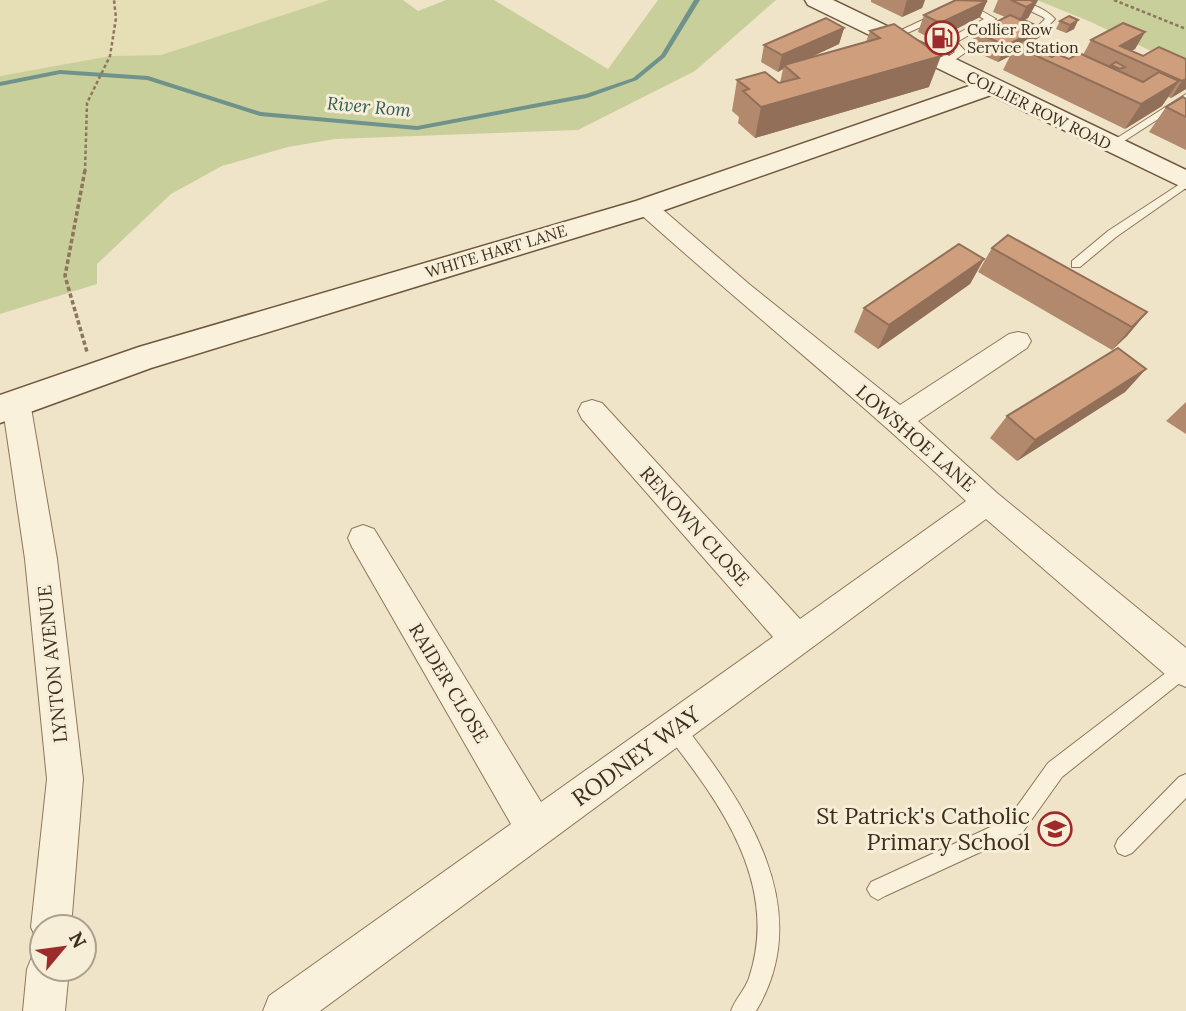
<svg xmlns="http://www.w3.org/2000/svg" width="1186" height="1011" viewBox="0 0 1186 1011" font-family="Lora,serif">
  <style>
    .farmland { fill: #e6deb5 }
    .green { fill: #c9cf9b }
    .lines { fill: none; stroke-linecap: round; stroke-linejoin: round }
    .stream { fill: #6f938a; fill-rule: evenodd }
    .lane-casing { stroke: #8d765c; stroke-width: 2 }
    .street-casing { stroke: #8d765c; stroke-width: 2 }
    .secondary-casing { stroke: #6f573f; stroke-width: 3 }
    .path-far1 { stroke: #8d765c; stroke-width: 2.5; stroke-dasharray: 3.5 2.5; stroke-linecap: butt }
    .path { stroke: #8d765c; stroke-width: 3.5; stroke-dasharray: 4.5 2.5; stroke-linecap: butt }
    .lane { fill: #faf1dc; fill-rule: evenodd }
    .street { fill: #faf1dc; fill-rule: evenodd }
    .secondary { fill: #faf1dc; fill-rule: evenodd }
    .wall { fill: #b2896c }
    .shaded-wall { fill: #916f58 }
    .building { fill: #cf9f7d; stroke: #916f58; stroke-width: 2 }
    .labels { text-anchor: middle; stroke-width: 6; stroke-linejoin: round; paint-order: stroke }
    .far-poi-label { font-size: 16px; fill: #3d2e20; stroke: #f7eed8; text-anchor: start }
    .far-street-label { font-size: 16px; fill: #3d2e20; stroke: #f7eed8 }
    .far-water-label { font-size: 18px; font-style: italic; fill: #2f5d5a; stroke: #f7eed8 }
    .street-label { font-size: 19px; fill: #3d2e20; stroke: #f7eed8 }
    .near-street-label { font-size: 23px; fill: #3d2e20; stroke: #f7eed8 }
    .near-poi-label { font-size: 23px; fill: #3d2e20; stroke: #f7eed8; text-anchor: end }
  </style>
  <rect width="100%" height="100%" fill="#f0e4c8"/>
  <path class="farmland" d="M0,0H329L161,55L110,56L0,76Z"/>
  <path class="green" d="M329,0H403L418,11L446,0H494L608,69L658,0H776L695,71L578,130L335,139L288,147L222,166L171,194L97,264V284L0,314V76L110,56L161,55Z
    M1037,0H1186V68L1091,22Z"/>
  <g class="lines">
    <path class="stream" d="M694,0H700L665,57L637,80L587,98L417,130L260,116L147,80L60,74L0,86V82L60,70L148,76L261,112L417,126L586,94L633,78L661,55Z"/>
    <defs>
      <path id="lane" d="M1008,0C1023,0 1044,7 1055,19L1045,29H1039L1037,27L1045,19L1043,17Z
        M962,3H968L996,19L957,42L966,52L948,65H942V61L955,52L946,41L948,39L984,19L962,7Z
        M940,12L944,15L943,17L894,39L886,37Z
        M1186,94V101L1115,147L1106,145Z
        M1186,180V188L1116,237L1080,267H1072V261L1108,231Z
        M1184,659L1186,678L1062,777L1022,833L885,896L878,900L871,896L867,889L871,882L1008,819L1048,763Z
        M674,719L681,721C744,802 818,908 756,1011H731C735,999 745,990 749,978C780,885 721,804 667,735L665,728L667,721Z
        M1186,774V798L1132,853L1125,856L1118,853L1115,846L1118,839L1179,777Z"/>
      <path id="street" d="M646,200L654,202L749,284L900,405L1009,334L1018,332L1027,334L1031,341L1027,348L918,421L997,493L1186,648V687L1174,682L986,519L320,1011H263L269,996L511,824L352,547L348,538L352,529L363,525L374,529L541,802L773,637L582,419L578,411L582,403L592,400L602,403L800,619L966,501C860,400 746,309 638,212L635,207Z
        M16,392L26,395L30,402L57,559L83,779L71,927H42V944L37,941L31,927L47,779L25,559L2,402L6,395Z
        M42,951V969H69L65,1011H23L27,969L33,954Z"/>
      <path id="secondary" d="M805,0H833L1186,170V189L991,95L656,213L151,368L0,423V395L139,347L636,201L972,85L808,5Z"/>
    </defs>
    <use href="#lane" class="lane-casing"/>
    <use href="#street" class="street-casing"/>
    <use href="#secondary" class="secondary-casing"/>
    <path class="path-far1" d="M1114,0L1186,29
      M85,172L87,103L110,56L116,18L114,0"/>
    <path class="path" d="M85,170L65,276L87,352"/>
    <use href="#lane" class="lane"/>
    <use href="#street" class="street"/>
    <use href="#secondary" class="secondary"/>
  </g>
  <path class="wall" d="M871,0H925L922,8L902,17L871,2Z
    M998,0H1038L1028,18L1024,20L1040,37L1033,41L1032,43L1045,54L1052,57L1069,59L1083,55L1091,40L1145,32L1135,49L1131,51L1143,56L1186,59V89L1171,98L1168,97L1162,106L1125,129L1003,70L1010,56L998,62L969,49L976,32L1005,17L993,12Z
    M987,1L980,17L934,40L918,32L924,15Z
    M1078,20L1074,29L1066,33L1056,29L1060,21Z
    M894,24L929,87L755,138L738,123L739,117L732,111L737,80L780,83L783,69L778,72L761,62L764,45L844,28L839,44L807,59L866,42L870,31Z
    M1186,99V150L1149,132L1166,107Z
    M992,248L1147,312L1127,336L1112,350L978,272Z
    M984,259L970,284L878,349L854,332L864,308Z
    M1146,369L1125,392L1017,461L990,438L1007,416Z
    M1186,402V434L1166,421Z"/>
  <path class="shaded-wall" d="M907,0H925L922,8L902,17Z
    M1030,0H1038L1028,18L1018,23Z
    M987,1L980,17L934,40L940,23Z
    M1078,20L1074,29L1066,33L1070,25Z
    M844,28L839,44L787,68L784,65L783,69L778,72L782,55Z
    M1039,28L1044,29L1040,37L1033,41L1031,44L1015,46L1010,56L998,62L1006,46Z
    M1145,32L1135,49L1124,55L1120,46Z
    M941,56L929,87L755,138L761,107Z
    M1186,79V89L1171,98L1182,81Z
    M1179,81L1162,106L1125,129L1141,104Z
    M984,259L970,284L878,349L889,325Z
    M1147,312L1127,336L1112,350L1132,327Z
    M1146,369L1125,392L1017,461L1035,440Z"/>
  <path class="building" d="M956,0L987,1L940,23L924,15Z
    M1011,0H1030L1035,2L1026,7Z
    M1010,15L1039,28L1006,46L976,32Z
    M1069,16L1078,20L1070,25L1060,21Z
    M826,18L844,28L782,55L764,45Z
    M1022,19L1044,29L1037,33L1039,28L1020,20Z
    M1123,23L1145,32L1120,46L1143,56L1159,47L1186,59V79L1182,81L1091,40Z
    M894,24L941,56L761,107L743,91L749,89L737,80L765,72L779,83L799,78L784,65L880,38L870,31Z
    M1025,40L1047,50L1042,52L1052,57L1057,54L1069,59L1079,53L1143,82L1159,72L1179,81L1141,104L1015,46Z
    M1116,62L1125,67L1120,69L1111,65Z
    M1183,97L1186,99V117L1166,107Z
    M1008,235L1147,312L1132,327L992,248Z
    M959,244L984,259L889,325L864,308Z
    M1118,348L1146,369L1035,440L1007,416Z"/>
  <defs>
    <symbol id="fuel-ring" viewBox="-11 -11 22 22"><circle r="9.5" fill="#f7eed8" stroke="#9e2a2b" stroke-width="1.5"/><path d="M-5.5-6h7V0h2V4h1.3V-2.5L3-4.5l.8-.8L6-3V5H2.5V1h-1V6h-7ZM-4.2-4.7v3.2H.2V-4.7Z" fill="#9e2a2b"/></symbol>
    <symbol id="school-ring" viewBox="-11 -11 22 22"><circle r="9.5" fill="#f7eed8" stroke="#9e2a2b" stroke-width="1.5"/><path d="M0-5L7-2L0 1L-7-2ZM-4 1L0 2.5L4 1V4Q0 6-4 4Z" fill="#9e2a2b"/></symbol>
  </defs>
  <g fill-rule="evenodd">
    <use href="#fuel-ring" x="923" y="19" width="38" height="38"/>
    <use href="#school-ring" x="1036" y="810" width="38" height="38"/>
  </g>
  <g class="labels">
    <g class="far-poi-label">
      <text x="967" y="35">Collier Row<tspan x="967" dy="18">Service Station</tspan></text>
    </g>
    <g class="far-street-label">
      <text transform="translate(1039 110) rotate(26)" y="6">COLLIER ROW ROAD</text>
      <text transform="translate(496 251) rotate(-17)" y="6">WHITE HART LANE</text>
    </g>
    <g class="far-water-label">
      <text transform="translate(369 107) rotate(5)" y="6">River Rom</text>
    </g>
    <g class="street-label">
      <text transform="translate(916 438) rotate(41)" y="7">LOWSHOE LANE</text>
      <text transform="translate(695 526) rotate(48)" y="7">RENOWN CLOSE</text>
      <text transform="translate(52 664) rotate(-96)" y="7">LYNTON AVENUE</text>
      <text transform="translate(449 683) rotate(59)" y="7">RAIDER CLOSE</text>
    </g>
    <g class="near-street-label">
      <text transform="translate(636 756) rotate(-36)" y="8">RODNEY WAY</text>
    </g>
    <g class="near-poi-label">
      <text x="1030" y="824">St Patrick's Catholic<tspan x="1030" dy="26">Primary School</tspan></text>
    </g>
  </g>
  <g transform="translate(63 948) rotate(61)"><circle r="33" fill="#f7eed8" stroke="#ada18e" stroke-width="2"/>
  <path d="M0-5L12 26L0 18L-12 26Z" fill="#9e2a2b"/>
  <text y="-10" font-size="19" font-weight="bold" text-anchor="middle" fill="#3d2e20">N</text>
  </g>
</svg>
